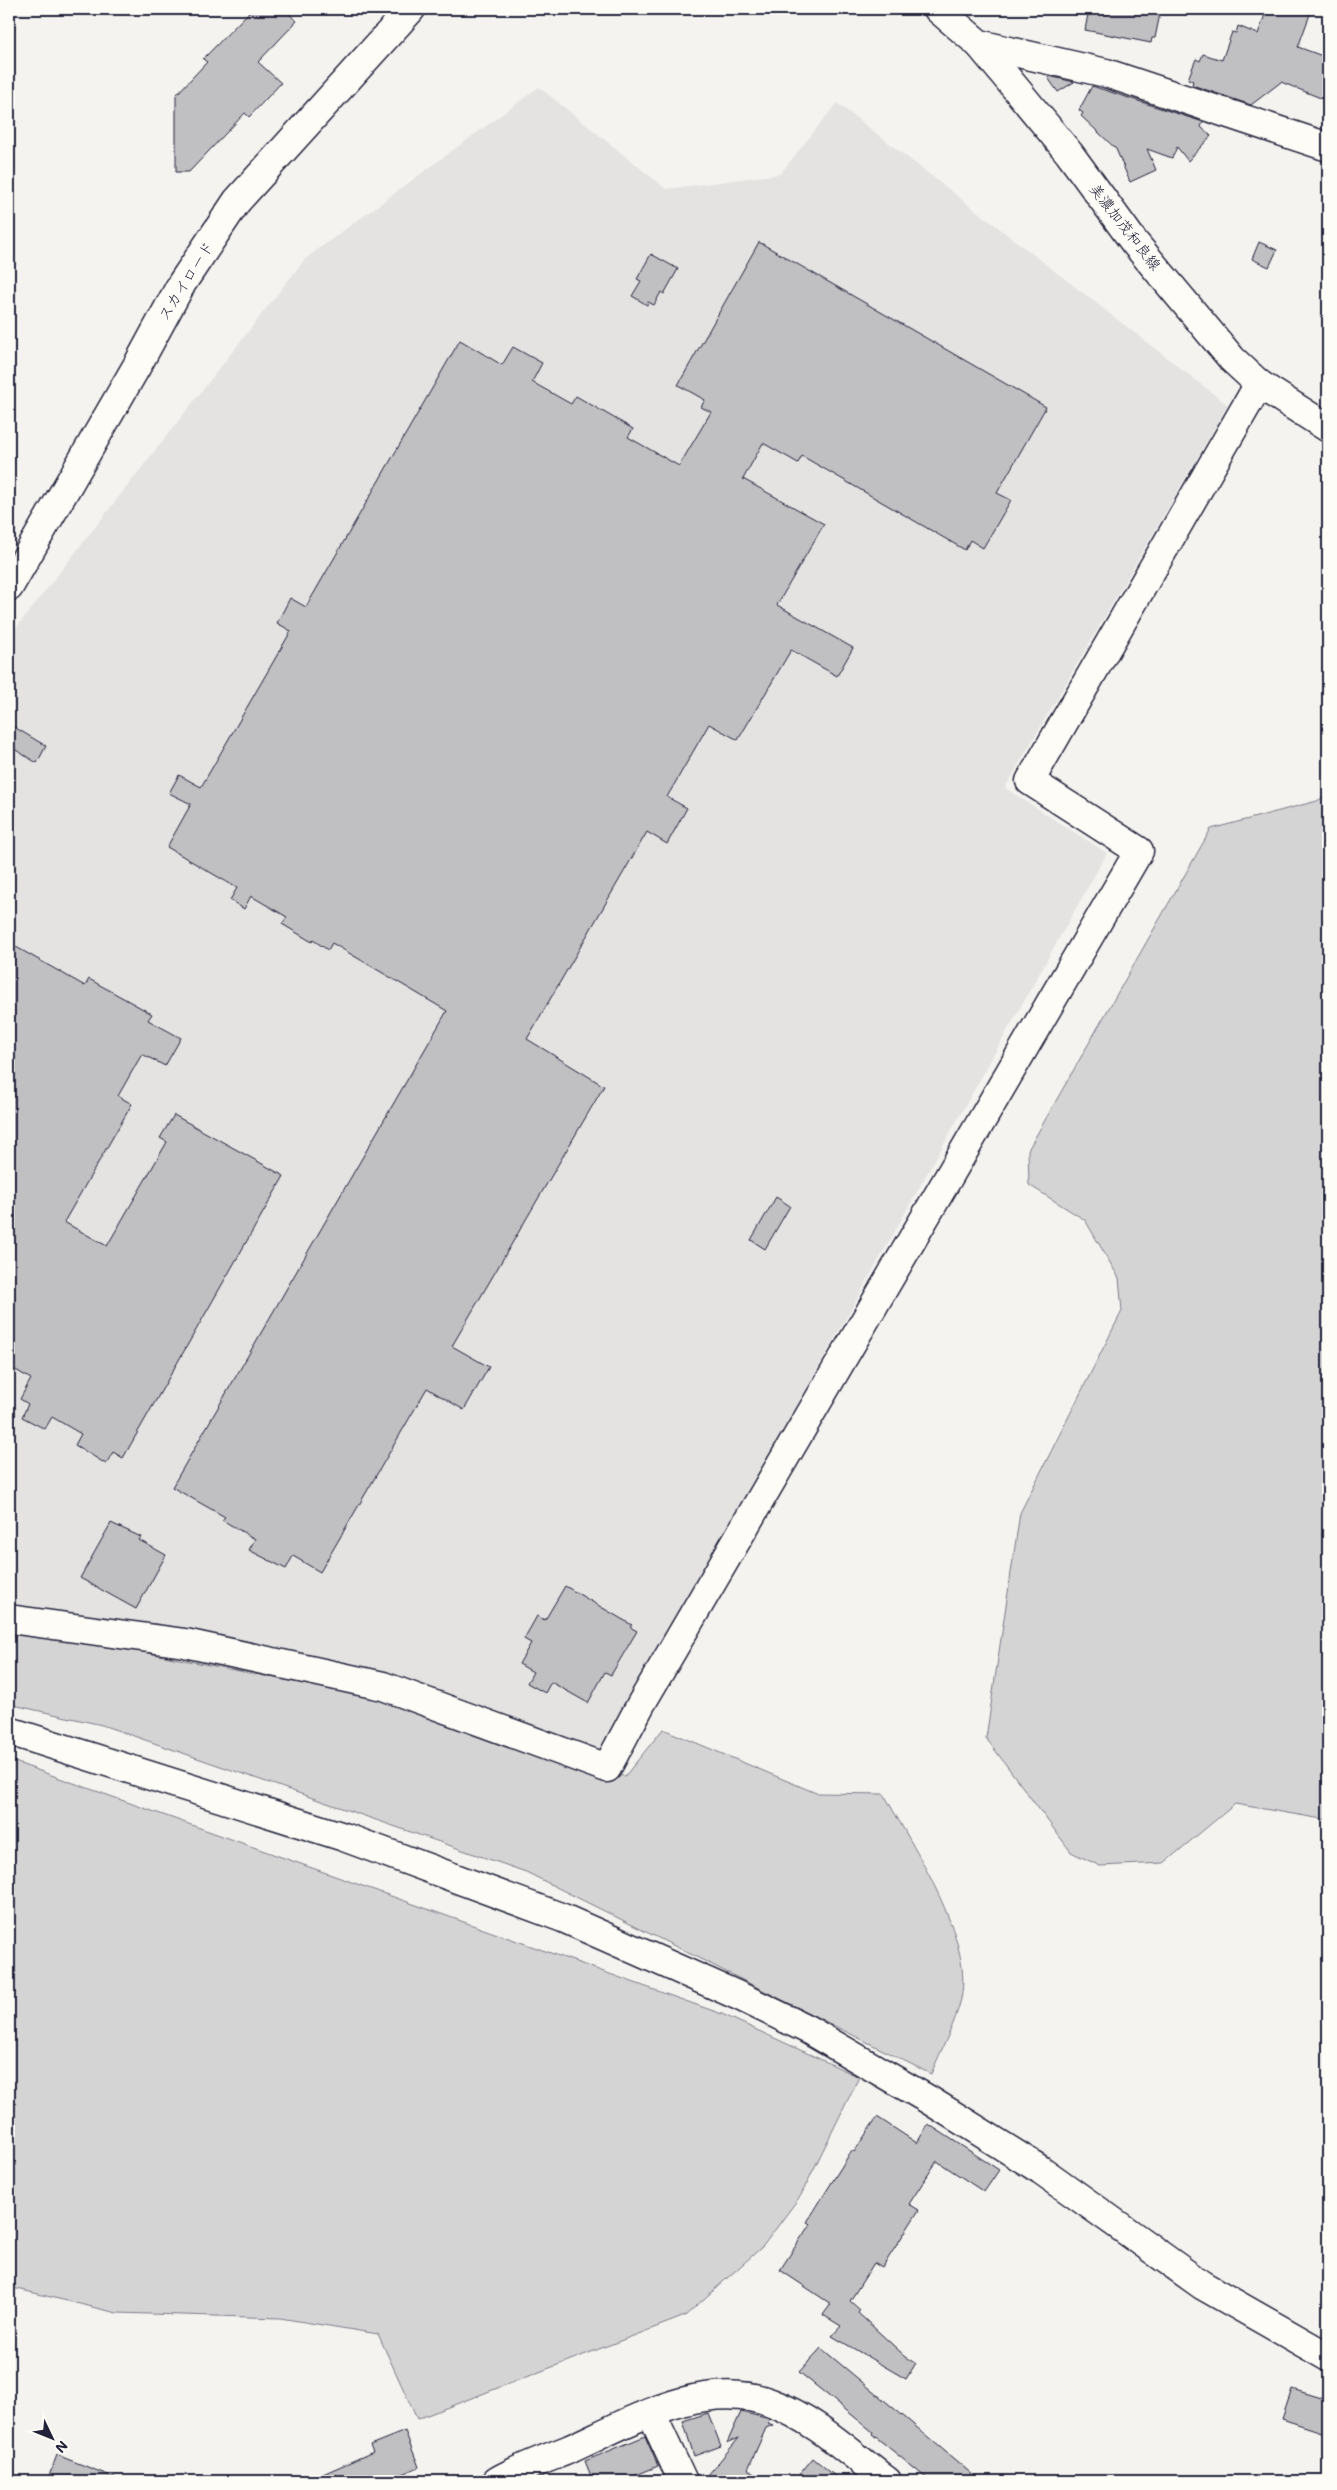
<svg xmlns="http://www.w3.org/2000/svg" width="1337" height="2490" viewBox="0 0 1337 2490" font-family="Mali,'Klee One',sans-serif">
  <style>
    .built { fill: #e4e3e2 }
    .green { fill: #d5d4d5; stroke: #7c7b88 }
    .building { fill: #c0bfc2; stroke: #22223b }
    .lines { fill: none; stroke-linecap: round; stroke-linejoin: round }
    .minor-casing { stroke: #22223b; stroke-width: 31 }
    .major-casing { stroke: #22223b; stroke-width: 31 }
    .minor { stroke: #fdfcf7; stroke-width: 28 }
    .major { stroke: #fdfcf7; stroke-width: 28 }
    .labels { text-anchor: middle; stroke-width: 4.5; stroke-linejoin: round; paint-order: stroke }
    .street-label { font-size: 15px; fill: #22223b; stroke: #fdfcf7 }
  </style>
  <rect width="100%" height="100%" fill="#f4f3ef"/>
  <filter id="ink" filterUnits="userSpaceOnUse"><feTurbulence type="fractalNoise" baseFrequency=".02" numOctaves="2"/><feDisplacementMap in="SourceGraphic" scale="10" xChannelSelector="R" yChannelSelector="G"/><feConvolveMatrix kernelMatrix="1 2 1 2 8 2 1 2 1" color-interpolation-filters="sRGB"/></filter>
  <g filter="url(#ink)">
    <path class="built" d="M539,87L666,189L780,174L837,103L1228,405L1005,788L1107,853L592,1771L9,1628V637L305,259Z"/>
    <path class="green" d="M1328,794V1820L1235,1804L1164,1863L1100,1866L1071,1852L986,1738L1020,1513L1122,1311L1119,1278L1085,1220L1029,1185L1028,1150L1211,829L1317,801Z
      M9,1628L38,1631L380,1699L592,1771L625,1776L663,1729L816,1793L884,1794C913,1848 974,1938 961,1999C955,2024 941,2050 931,2074L526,1872L102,1725L9,1704Z
      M9,1760L722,2014L859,2077L801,2195L763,2246L685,2316L417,2419L378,2334L280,2318L117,2313L9,2287Z"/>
    <path class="building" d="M252,9H283L297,21L258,62L281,83L249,117L245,113L189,172H176V95L207,62L203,59Z
      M1089,9H1161L1155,38H1152L1151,43L1085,30Z
      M1267,9H1312L1298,47L1328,58V101L1281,82L1251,105L1192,85L1193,81L1188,79L1196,59L1200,61L1203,54L1222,60L1232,32L1236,33L1238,26L1258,34Z
      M1049,76L1074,82L1058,92L1048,78Z
      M1092,86L1203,122L1201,127L1211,136L1188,161L1177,147L1172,158L1147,149L1156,170L1130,182L1116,149L1081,116L1083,113L1079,110Z
      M759,242L1046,407L997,493L1011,500L983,548L970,540L965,550L802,456L798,463L763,443L743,479L824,524L777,605L853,648L837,676L791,650L738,740L709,724L667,797L687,808L667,844L647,832L527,1039L604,1086L452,1346L489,1367L464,1410L427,1388L320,1572L293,1556L286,1569L249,1550L255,1539L222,1520L225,1517L172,1487L447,1011L332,943L328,950L313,940L312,942L282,924L287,917L251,896L244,909L230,900L237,888L167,847L191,804L169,793L179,775L201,787L291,631L277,623L290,598L306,607L460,340L502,365L513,347L542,363L532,382L571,404L576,396L633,429L628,437L679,466L711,412L701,407L705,400L678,385Z
      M1259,242L1277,250L1269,267L1252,259Z
      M651,254L678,269L664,294L661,292L654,305L648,302L647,305L632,296L641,281L637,279Z
      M9,724L46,746L37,763L9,746Z
      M9,943L85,986L89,979L152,1014L148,1020L181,1038L165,1066L142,1054L118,1096L132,1104L64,1222L107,1246L167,1142L160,1138L174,1115L284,1176L123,1458L113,1452L106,1464L75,1445L81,1434L52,1417L45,1429L22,1417L28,1404L20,1399L31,1379L9,1366Z
      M776,1197L790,1206L765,1249L751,1240Z
      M111,1523L141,1537L139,1540L166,1555L136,1609L80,1578Z
      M565,1586L632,1625L630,1627L637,1631L611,1675L605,1672L588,1703L551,1682L545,1693L527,1683L533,1672L519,1664L531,1643L524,1639L537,1616L545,1620Z
      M877,2117L917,2143L928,2124L999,2170L984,2192L937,2161L909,2204L919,2210L882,2268L874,2263L850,2301L860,2310L858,2313L906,2357L916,2363L906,2379L832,2336L841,2326L823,2315L831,2304L780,2270L810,2224L807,2222L852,2150L854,2152Z
      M821,2348L908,2420L980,2481H930L872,2434L873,2432L799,2372Z
      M1292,2389L1328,2400V2434L1282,2419Z
      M741,2412L766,2418L770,2419L768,2423L773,2425L766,2428L748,2469L762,2481H703L739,2438L727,2443Z
      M708,2413L721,2446L694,2456L683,2421Z
      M405,2431L419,2467L385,2481H307L373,2452L370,2445Z
      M645,2436L658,2466L622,2481H593L585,2461Z
      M57,2455L121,2480L120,2481H47Z
      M813,2458L841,2481H794Z"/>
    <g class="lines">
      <defs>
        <path id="minor" d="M979,44L1106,73L1328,147
          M9,587L138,364L182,283L237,201L411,9
          M9,1619L185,1643L383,1686L607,1768L641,1704L1139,851L1030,781L1259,384
          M9,1731L344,1837L563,1918L739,1996L807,2029L929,2100L1041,2170L1202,2285L1328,2357
          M651,2413L683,2481
          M497,2481C519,2468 546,2459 570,2449C630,2422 704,2377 771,2403C815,2419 851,2454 887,2481"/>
        <path id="major" d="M938,9L979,44L1069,153L1134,242L1232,359L1259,384L1328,428"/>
      </defs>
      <use href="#minor" class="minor-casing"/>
      <use href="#major" class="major-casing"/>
      <use href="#minor" class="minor"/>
      <use href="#major" class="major"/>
    </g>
  </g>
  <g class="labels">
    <g class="street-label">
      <text transform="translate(1125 227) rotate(52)" y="5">美濃加茂和良線</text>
      <text transform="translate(186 281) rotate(-58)" y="5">スカイロード</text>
    </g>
  </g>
  <rect width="1337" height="2490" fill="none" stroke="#fdfcf7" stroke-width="30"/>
  <rect x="15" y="15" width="1307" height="2460" fill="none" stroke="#22223b" stroke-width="2" filter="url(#ink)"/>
  <g transform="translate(52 2438) rotate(133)" stroke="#fdfcf7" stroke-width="4" paint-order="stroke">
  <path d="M0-4L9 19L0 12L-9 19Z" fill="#22223b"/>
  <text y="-8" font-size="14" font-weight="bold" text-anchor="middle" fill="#22223b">N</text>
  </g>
</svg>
